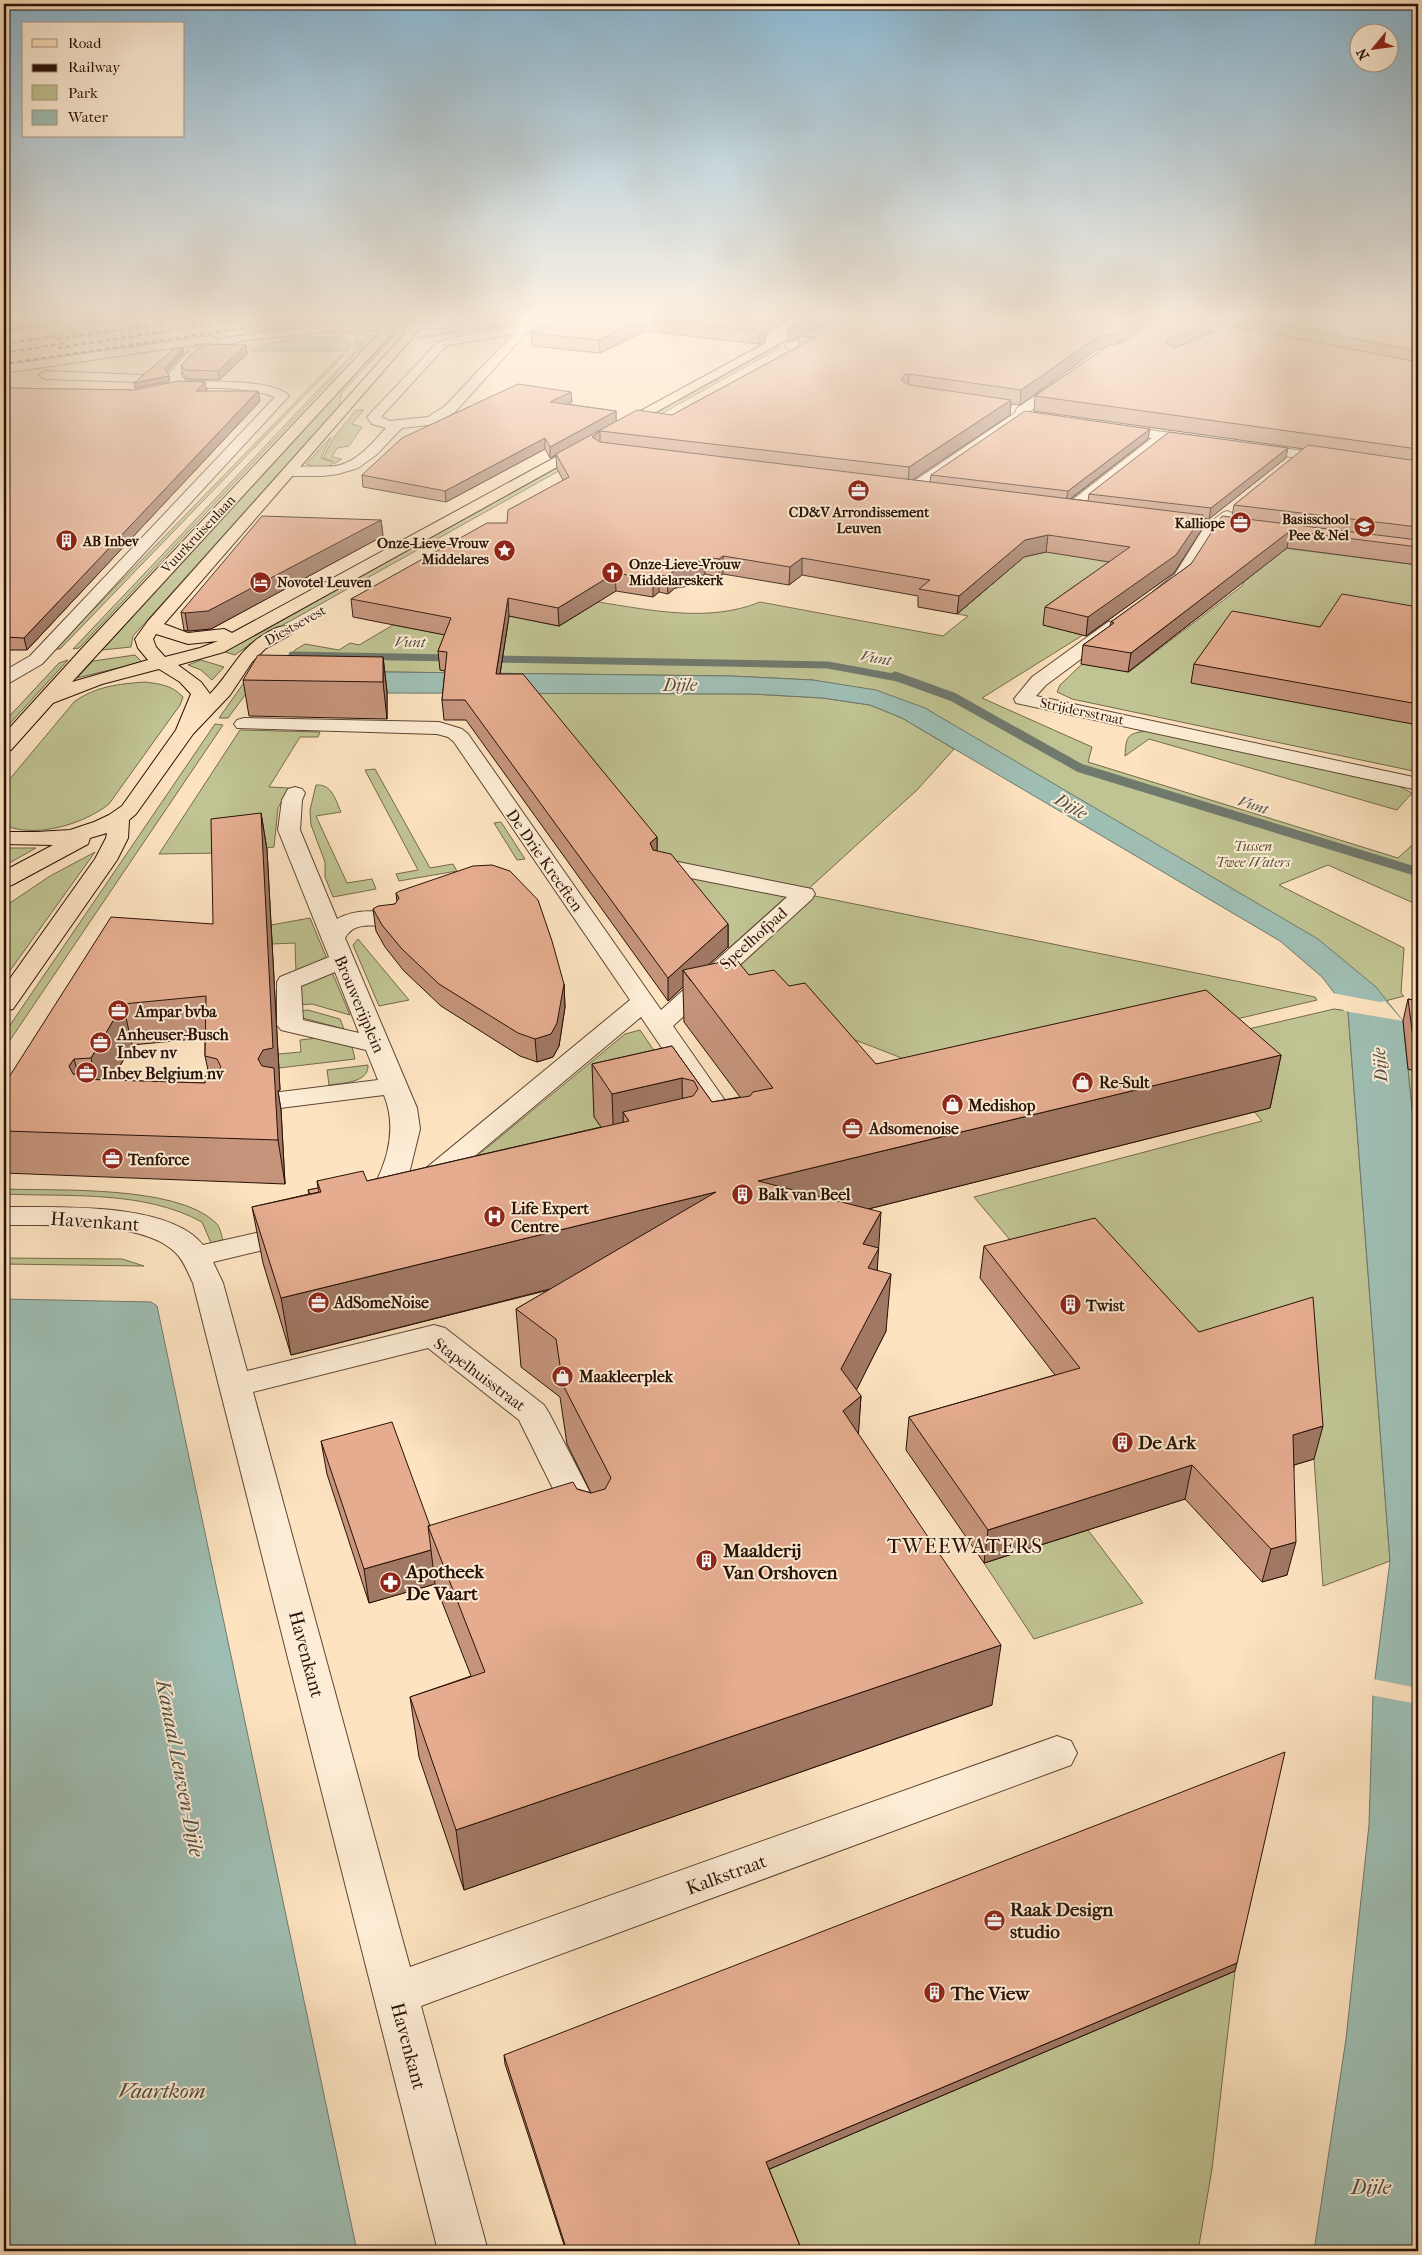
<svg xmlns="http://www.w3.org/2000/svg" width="1422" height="2255" viewBox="0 0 1422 2255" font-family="'IM FELL French Canon',serif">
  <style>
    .green { fill: #c0c392; stroke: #746a4c }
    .water { fill: #9fbeb3; stroke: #70796e }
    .pier { fill: #fde3c0 }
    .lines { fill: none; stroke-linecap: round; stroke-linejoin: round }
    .stream-far1 { stroke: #70796e; stroke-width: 7 }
    .stream { stroke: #70796e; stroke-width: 9 }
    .minor-casing { stroke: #5e4634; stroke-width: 2 }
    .major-casing { stroke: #291106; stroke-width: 2 }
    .minor { fill: #feedd6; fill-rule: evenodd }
    .major { fill: #fde3c0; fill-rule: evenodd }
    .rail { stroke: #291106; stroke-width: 2; stroke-dasharray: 4 4; stroke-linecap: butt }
    .wall { fill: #c5947b; stroke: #291106; fill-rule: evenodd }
    .shaded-wall { fill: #a07864; stroke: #291106 }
    .building { fill: #e5ac8f; stroke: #291106; fill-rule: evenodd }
    .labels { text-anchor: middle; stroke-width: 4; stroke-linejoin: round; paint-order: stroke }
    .far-poi-label { font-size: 14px; font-weight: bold; fill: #291106; stroke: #feedd6; text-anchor: end }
    .far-street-label { font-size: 14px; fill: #291106; stroke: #feedd6 }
    .far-park-label { font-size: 14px; font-style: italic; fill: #5e4f37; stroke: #feedd6 }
    .far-water-label { font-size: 15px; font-style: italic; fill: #524e43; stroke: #feedd6 }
    .street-label { font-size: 16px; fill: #291106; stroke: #feedd6 }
    .poi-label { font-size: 16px; font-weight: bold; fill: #291106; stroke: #feedd6; text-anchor: start }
    .water-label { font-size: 18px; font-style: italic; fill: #524e43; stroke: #feedd6 }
    .near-street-label { font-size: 19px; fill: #291106; stroke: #feedd6 }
    .near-poi-label { font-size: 19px; font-weight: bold; fill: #291106; stroke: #feedd6; text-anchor: start }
    .near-neighbourhood-label { font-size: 21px; letter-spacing: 1px; fill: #291106; stroke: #feedd6 }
    .near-water-label { font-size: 21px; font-style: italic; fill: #524e43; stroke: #feedd6 }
  </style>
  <rect width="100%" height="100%" fill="#fde3c0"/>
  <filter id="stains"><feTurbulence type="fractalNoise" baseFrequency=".004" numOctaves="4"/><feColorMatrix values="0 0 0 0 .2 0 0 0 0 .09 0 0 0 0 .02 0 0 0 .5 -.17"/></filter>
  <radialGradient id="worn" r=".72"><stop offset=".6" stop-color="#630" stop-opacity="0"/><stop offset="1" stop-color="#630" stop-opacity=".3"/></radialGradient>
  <path class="green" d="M336,318L346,320L340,326L339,324L338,326L249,331Z
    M527,320L532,322L416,339L418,337Z
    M340,337V340L347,341L351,347L348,351H252C277,337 312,337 340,337Z
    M389,337H393L341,394L340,405L133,636L131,647L102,650Z
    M355,340L361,341L364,345L79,648L73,649L358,348Z
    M777,346L781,347L256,640L235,655L225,652Z
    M341,355H344L60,649H55Z
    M356,410H364L352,424L362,427L349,446L337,448L332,457L342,459L334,464L333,461L323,458L334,437Z
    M331,437L321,458L332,462L331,467L318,468L306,464Z
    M1175,537L1043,625L1083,635L982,698L1092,747L1088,762L1398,858L1411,846L1418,848V905L1328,865L1279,885L1404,948L1401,993L1404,996L1385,1001L1376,987L925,708L813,680L731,676L301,671L279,673L295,650L305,644L339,650L350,643L359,645L393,625L453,636L503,615L559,626L598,602C650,610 709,623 760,602L943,636L968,616L957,614L1024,557L1011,553Z
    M1236,542L1418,565V772L1072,699L1057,692L1060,685L1082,664L1129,672L1242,586L1257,557Z
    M135,655L142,662L77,678L93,661Z
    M68,660L4,730V722L59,663Z
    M201,660L224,667L212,680L201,670L188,665Z
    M255,667L265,668L228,718H219Z
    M145,682C160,684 172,685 183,697L180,705L109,804C84,824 35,839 4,825V786L74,702C96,686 119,684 145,682Z
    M524,693L752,694L823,698L870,705L902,718L954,749L917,790L806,891L659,861Z
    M215,724L223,725L4,1049V1034Z
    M240,730L320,732L318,737H300L269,787L289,788L278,808L274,847L222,853L159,854Z
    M1148,731L1395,784L1412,793L1397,810L1149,739L1125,756C1126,736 1127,733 1148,731Z
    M375,769L430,868L453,864L457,871L399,881L396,874L418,870L365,770Z
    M316,785C332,784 335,799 341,812L316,816L347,883L372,879L376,889L333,897L325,877V862L311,825L310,810Z
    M501,822L525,859L517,860L494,823Z
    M4,848H36L4,866Z
    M95,852L4,979V907L50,876Z
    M669,873L786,897L729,948Z
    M810,895L1315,997L1317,1000L1165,1036L953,1078L714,985Z
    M310,918L327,959L296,973L295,943L272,944L271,925Z
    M358,939L409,1000L379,1006L353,945Z
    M332,972L350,1015L312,1004L298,1005L297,987Z
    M1334,1009L1348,1011L1390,1561L1323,1586L1314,1459L1131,1384L974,1197L1262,1121L1197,1041Z
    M308,1010L340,1019L344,1029L299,1017V1011Z
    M640,1030L698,1116L454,1175L625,1034Z
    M317,1038L352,1047L355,1059L279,1068L278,1054L301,1052L300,1040Z
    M368,1065C369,1083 342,1083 329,1085L327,1070Z
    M1408,1069L1418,1072V1168Z
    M4,1189C58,1191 175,1185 215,1222C220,1226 221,1234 223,1240L211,1243L202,1222C143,1190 70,1197 4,1194Z
    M4,1258L122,1259L144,1266L4,1264Z
    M1088,1530L1143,1603L1034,1639L984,1563Z
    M1235,1971L1212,2169L1198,2251H797L765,2171Z"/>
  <path class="water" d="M301,671L731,676L813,680L876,690L925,708L1318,939L1376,987L1403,1021L1418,1168V2204C1410,2215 1412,2224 1415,2237L1418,2239V2251H1314L1346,2039L1369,1825L1373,1695L1390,1561L1348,1011L1322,977L1280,941L902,718L870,705L823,698L752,694L376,693Z
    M4,1299L151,1302L157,1306L357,2251H5Z"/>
  <path class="pier" d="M1332,993L1380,1002L1385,1001L1403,1021L1344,1011Z
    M1373,1679L1418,1688V1704L1370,1695Z"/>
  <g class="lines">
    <path class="stream-far1" d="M292,655L453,658
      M489,659L828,665L898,678"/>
    <path class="stream" d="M895,676L953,697L1080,768L1418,872"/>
    <defs>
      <path id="minor" d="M472,318L479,319L481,321L475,324L440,328L321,332L247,340L220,346L198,355L180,374L186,381C208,382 275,379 289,396L42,664L11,682L4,683V671L30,656L275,397C247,387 199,385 170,392L164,388L172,383L45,379L39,375L45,371L167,376L190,349L206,343L4,373V365L211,336L215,337L216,340C301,322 387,328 472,318Z
        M536,318H548L551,322L528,331L455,412L436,424L402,428L376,455L358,468L338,474L322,476H290L283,472C290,463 328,469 340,465C359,460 373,442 386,428L372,424L367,417L437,343L446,339L522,326L538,321ZM513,334L445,406L428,417L390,421L381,417L445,347L449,345Z
        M796,318H810L778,337L775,346H767L765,344L768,333Z
        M841,318H855L818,340L791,350L785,346L787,344L810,336Z
        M1144,318H1167L1200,325L1202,327L1196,330L1150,321Z
        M1065,376L1071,380L1069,383L1029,412L1027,418L917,492H907L905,489L907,486L1015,413L1017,408Z
        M1113,425L1201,437L1208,441L1201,445L1166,440L1076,511H1066L1064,508L1066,505L1152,438L1108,432L1106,429Z
        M1251,444L1335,455L1342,459L1335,463L1246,451L1244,448Z
        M1227,511L1232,513L1235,516L1228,523L1258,528L1261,531L1258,534L1253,536L1219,531C1202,547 1185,603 1155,596L1153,592L1175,574L1203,529L1159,523L1156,520L1159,517L1164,515L1212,521L1222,513Z
        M1114,621L1120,622L1123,626L1120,630L1046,685L1036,696L1418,778V790L1016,703L1014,699L1032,677L1108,622Z
        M244,718L439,722L462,729L468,734L661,1010L787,897L655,871L652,866L655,861L663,859L812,889L815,894L812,899L673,1026L747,1132L743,1138L733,1140L723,1138L641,1017L434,1190L424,1193L414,1190L410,1184L414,1178L630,1000L454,742L448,737L437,734L237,728L234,724L237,720Z
        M295,787L302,789L305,793L302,800L300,830L337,919C355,909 377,910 396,915L400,920L396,925C379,929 356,918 345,938L417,1108L420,1129L408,1178L388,1213L378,1216L368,1213L363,1207C383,1172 400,1135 384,1095L280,1108L270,1106L267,1100L270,1094L280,1092L378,1080L366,1050L281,1030L277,1025V982L280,977L329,957L278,830L282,800L288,789ZM335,972L359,1033L303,1020L301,986Z
        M4,1207C56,1208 168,1201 203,1245L296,1224L306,1226L311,1233L306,1240L213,1262L223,1283L247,1371L434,1325L445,1328L544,1405L549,1413L602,1516L597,1525L584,1529L571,1525L519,1420L428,1348L253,1392L410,1967L1057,1736L1071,1741L1077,1753L1071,1765L421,2006L488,2251H438L193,1283C188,1273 184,1261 176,1253C143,1219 49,1226 4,1225Z"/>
      <path id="major" d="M388,318H400L397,328L72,682L148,660L138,648L135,639L148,621L404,334L411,325L412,318H424L422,326L412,338L164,624L188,633L224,629L232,633L767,342L817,318H832L775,346L224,652L178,665L201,682L210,694C233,670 238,649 268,632C276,628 281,625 290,627L293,631L290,635L265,649L252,662L230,695L193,734L136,814L129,820L128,838L117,860L13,1009L4,1011V987L95,859L106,838L107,833L90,838L88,844L12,885L4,887V871L53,845L4,844V832H37L70,830L94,822L109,815L122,806L176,730L191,694L180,682L159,669L102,684L53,703L11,750L4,752V734L86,644L387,325ZM156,634L188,644L218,641L200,648L165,657L156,647L153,639Z"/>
    </defs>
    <use href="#minor" class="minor-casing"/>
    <use href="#major" class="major-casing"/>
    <use href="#minor" class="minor"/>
    <use href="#major" class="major"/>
    <path class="rail" d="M57,339L196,318
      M4,344L63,335
      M58,348L249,318
      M4,353L66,343
      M10,363L312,318"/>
  </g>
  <path class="wall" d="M561,318H792L767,331L764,342L759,344L645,331L600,353L532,346L531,333Z
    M1162,318H1418V565L1287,548L1128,672L1081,664L1083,645L1110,626L1111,622L1191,564L1232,517L1234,505L1304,449L1034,411L1035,396L1105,348L1098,349L1020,405L1011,404L1010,415L912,480L930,482L931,475L1148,439L1071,499L1088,501L1089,494L1286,458L1209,519L1203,518L1201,531L1174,573L1086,636L1043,625L1045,607L1109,562L1046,552L1024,557L957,614L918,607V596L802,575L789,585L723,574L719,577L705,574L689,586L675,588L668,594L659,592L653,597L616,591L559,626L509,616L500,674L657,837V851L728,924V947L708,965L749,975L789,986L876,1064L1281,1055L1270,1108L868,1209L878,1248L877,1271L886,1331L856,1390L861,1396L858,1434L992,1705L464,1890L419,1757L410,1697L471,1676L435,1584L369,1603L327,1474L321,1441L430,1526L577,1489L591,1493L567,1444L560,1397L521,1367L516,1309L549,1290L291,1355L263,1263L252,1207L309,1194L308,1190L318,1188L317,1181H367L601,1127L594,1117L592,1064L672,1046L712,1102L740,1097L684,1022L683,987L668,1001L466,720H444L442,700L445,671L440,670L438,651L445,635L353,617L351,599L507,523L563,480L557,469L556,455L550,458L545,449L446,502L363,487L362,475L571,392L572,402L567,404L616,411V421L672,415L799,346V338L788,342L789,328L1150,322L1117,344L1122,343Z
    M246,345L247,354L219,380L187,379L183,374L181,365Z
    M4,388L207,391L260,401L27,650H4Z
    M381,520L383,536L211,629L188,631L184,630L181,612Z
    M1418,607V725L1191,683L1194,664L1320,627Z
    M383,657L387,692V719L249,716L243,680Z
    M261,813L267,850L280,1090L278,1091L281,1110L285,1184L4,1173V1085L213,924ZM205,1038V1056L209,1075L205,1083L112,1080L132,1045Z
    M396,893L564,984L565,1007L559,1046L553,1057L537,1062L520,1056L441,1006L404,971L385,947L376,931L373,909L395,904L397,902Z
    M1408,999L1418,1001V1072L1408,1069L1403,1021Z
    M984,1246L1314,1459L1294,1465L1287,1575L1262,1582L1185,1499L984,1563L906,1450L909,1417L1055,1375L980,1278Z
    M1235,1971L769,2169L802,2251H566L505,2064L504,2055Z"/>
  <path class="shaded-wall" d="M8,318H56L57,324L4,332V319Z
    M644,318H645V331L600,353L599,340Z
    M767,318H792L767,331L764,342L759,344V331Z
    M815,318H837L809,334L799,336V338L788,342L789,328Z
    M1138,318H1150V322L1111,347L1098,349L1020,405L1021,390L1099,336Z
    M1211,323L1209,336L1167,351L1166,343L1169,338Z
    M246,345L247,354L219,380L218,371Z
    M183,348L184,353L165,374V369Z
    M909,374L908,388L901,380L904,375Z
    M169,376L170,381L135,388L134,383Z
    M205,382L207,392L196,391Z
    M258,391L260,401L27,650L24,638Z
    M571,392L572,402L550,412V402Z
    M1011,400L1010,415L908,483L909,467Z
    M616,411V422L550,458V447Z
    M1150,429L1148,439L1066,502L1068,491Z
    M600,431V446L592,437Z
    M545,438V449L446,502L445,491Z
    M1288,448L1286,458L1209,519L1211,508Z
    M1203,515L1201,531L1174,573L1086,636L1088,617Z
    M381,520L383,536L211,629L188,631L185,613Z
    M1290,531L1287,548L1128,672L1131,653Z
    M1048,535L1046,552L1024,557L957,614L959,596L1025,540Z
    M723,556V574L719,577V559Z
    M705,557V574L689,586L675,588L668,594L667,576L675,570Z
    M802,558V575L789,585L790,567Z
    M615,573L616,591L559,626L558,608Z
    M659,575V592L653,597V579Z
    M508,598L509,616L497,693L496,674Z
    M383,657L387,692V719L383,682Z
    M261,813L267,850L280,1090L278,1091L281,1110L285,1184L278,1140L258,1059Z
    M657,837V859L650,843Z
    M728,924V947L691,981L683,970V987L668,1001V978Z
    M564,984L565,1007L559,1046L553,1057L537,1062L535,1039Z
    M123,1004L132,1045L100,1100L91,1058Z
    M1281,1055L1270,1108L757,1237L758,1181Z
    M74,1059L79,1077L80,1076L90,1118L69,1066Z
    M682,1078L683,1132L629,1121L623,1112L624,1146L614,1148L612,1094Z
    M716,1192L715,1247L291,1355L281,1298Z
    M881,1212L875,1304L891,1274L886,1331L848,1407L861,1396L857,1455L843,1417L841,1369L863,1244Z
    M1323,1426L1314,1459L1284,1468L1293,1435Z
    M1192,1465L1185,1499L984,1563L988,1530Z
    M1296,1542L1287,1575L1262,1582L1271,1549Z
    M431,1550L435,1584L369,1603L364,1569Z
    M1001,1645L992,1705L464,1890L456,1830Z
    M1237,1963L1235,1971L765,2171L766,2162Z"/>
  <path class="building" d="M561,318H644L599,340L531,333Z
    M649,318H768L764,328L759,331Z
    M809,318H815L810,321L789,328Z
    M837,318H1138L1113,334L1099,336L1021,390L909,374L904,375L901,380L909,385L1011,400L909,467L600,431L592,437L600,442L1203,515L1176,555L1088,617L1045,607L1130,547L1048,535L1025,540L959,596L919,589L930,580L802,558L790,567L723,556L719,559L705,557L689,568L675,570L667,576L659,575L653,579L615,573L558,608L508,598L496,674H523L657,837L650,843L653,850L671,854L728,924L668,978L465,700H442L447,652L438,651L451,618L351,599L487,523H507L508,510L569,477L556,454L637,410L672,415L816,337L799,336L819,328Z
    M1162,318H1189L1418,362V449L1035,396L1109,345L1122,343ZM1211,323L1219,326L1217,331L1174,348L1166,343L1169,338Z
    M1246,318H1418V351Z
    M206,344L246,345L218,371L185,370L181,365L198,348Z
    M175,348H183L165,369L169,376L134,383Z
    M179,381L205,382L196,391H258L24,638L4,637V388L133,390Z
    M518,384L571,392L550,402L616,411L550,447L545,438L445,491L362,475L402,438Z
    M1025,411L1150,429L1068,491L931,475Z
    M1169,432L1288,448L1211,508L1089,494Z
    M1308,445L1418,461V527L1234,505Z
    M262,516L381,520L208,611L185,613L181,612Z
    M1222,516L1418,540V547L1290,531L1131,653L1083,645L1114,623L1111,622L1191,564Z
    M1342,594L1418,607V704L1194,664L1232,611L1320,627Z
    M258,655L383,657V682L243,680Z
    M261,813L273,1048L263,1050L258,1059L262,1066L274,1068L278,1140L4,1131V1085L111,917L213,924L211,819ZM206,996L205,1056L217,1059L221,1067L215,1074L205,1076V1083L78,1079L80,1076L73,1074L69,1066L74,1059L91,1058L123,1004Z
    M492,865L510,871L538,900L552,941L564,984L557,1023L551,1034L535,1039L518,1033L439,984L402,949L382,925L373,909L378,906L395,904L399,898L396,893L400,891L473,866Z
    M736,959L749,975L774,970L789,986L805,983L876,1064L1206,990L1281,1055L758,1181L881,1212L863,1244L879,1248L868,1268L891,1274L841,1369L861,1396L843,1411L1001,1645L456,1830L410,1697L485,1672L428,1526L573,1482L577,1489L591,1493L605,1489L611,1478L563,1385L556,1339L516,1309L716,1192L281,1298L252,1207L321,1192L317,1181L363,1171L367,1181L629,1121L623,1112L693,1096L698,1089L694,1081L682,1078L612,1094L592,1064L672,1046L712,1102L750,1096L753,1092L773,1088L683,970Z
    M1408,999L1418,1001V1047L1414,1046Z
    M318,1188L319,1192L310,1194L308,1190Z
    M1095,1218L1199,1332L1313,1297L1323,1426L1293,1435L1296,1542L1271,1549L1192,1465L988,1530L909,1417L1080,1368L984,1246Z
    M392,1422L430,1526H428L431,1550L364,1569L321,1441Z
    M1285,1752L1237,1963L766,2162L802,2251H567L504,2055Z"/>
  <linearGradient id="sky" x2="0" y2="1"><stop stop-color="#8bb8d3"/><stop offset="0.5" stop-color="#fef2e3"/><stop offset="1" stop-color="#fef2e3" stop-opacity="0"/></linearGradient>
  <rect width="1422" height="634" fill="url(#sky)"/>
  <defs>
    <symbol id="office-disc" viewBox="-11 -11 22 22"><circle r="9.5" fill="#8f2418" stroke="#feedd6"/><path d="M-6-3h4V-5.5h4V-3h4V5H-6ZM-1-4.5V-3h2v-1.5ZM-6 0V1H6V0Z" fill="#fff"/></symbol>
    <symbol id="school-disc" viewBox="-11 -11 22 22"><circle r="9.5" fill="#8f2418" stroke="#feedd6"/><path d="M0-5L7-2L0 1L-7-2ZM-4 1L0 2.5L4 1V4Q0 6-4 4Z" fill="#fff"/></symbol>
    <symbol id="building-disc" viewBox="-11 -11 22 22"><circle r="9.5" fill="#8f2418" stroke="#feedd6"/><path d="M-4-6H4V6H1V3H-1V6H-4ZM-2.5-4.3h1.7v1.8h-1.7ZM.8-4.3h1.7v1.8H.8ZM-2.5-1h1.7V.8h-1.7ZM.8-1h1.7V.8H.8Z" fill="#fff"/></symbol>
    <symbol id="sight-disc" viewBox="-11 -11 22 22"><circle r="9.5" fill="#8f2418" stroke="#feedd6"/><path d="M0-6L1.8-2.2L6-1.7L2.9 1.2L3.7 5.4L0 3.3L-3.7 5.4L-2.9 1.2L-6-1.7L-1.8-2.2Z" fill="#fff"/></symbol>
    <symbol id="church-disc" viewBox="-11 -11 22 22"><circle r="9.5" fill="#8f2418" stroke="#feedd6"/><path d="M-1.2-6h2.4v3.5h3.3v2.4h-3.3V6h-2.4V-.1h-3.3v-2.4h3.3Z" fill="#fff"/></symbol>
    <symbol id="hotel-disc" viewBox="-11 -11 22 22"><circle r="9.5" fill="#8f2418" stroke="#feedd6"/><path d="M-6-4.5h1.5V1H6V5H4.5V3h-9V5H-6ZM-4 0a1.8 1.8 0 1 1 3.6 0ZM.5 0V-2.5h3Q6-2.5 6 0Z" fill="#fff"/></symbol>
    <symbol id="shop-disc" viewBox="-11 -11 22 22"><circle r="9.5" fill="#8f2418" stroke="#feedd6"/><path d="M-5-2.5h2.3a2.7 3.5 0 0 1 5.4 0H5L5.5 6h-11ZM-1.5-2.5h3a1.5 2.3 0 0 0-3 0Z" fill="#fff"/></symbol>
    <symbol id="hospital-disc" viewBox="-11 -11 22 22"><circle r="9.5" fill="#8f2418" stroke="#feedd6"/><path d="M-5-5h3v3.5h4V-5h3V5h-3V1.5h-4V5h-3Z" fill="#fff"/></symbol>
    <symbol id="pharmacy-disc" viewBox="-11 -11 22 22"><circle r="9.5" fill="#8f2418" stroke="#feedd6"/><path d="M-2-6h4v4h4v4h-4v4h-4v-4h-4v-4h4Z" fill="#fff"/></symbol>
  </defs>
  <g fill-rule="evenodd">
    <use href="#office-disc" x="846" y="478" width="25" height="25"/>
    <use href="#office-disc" x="1228" y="510" width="25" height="25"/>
    <use href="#school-disc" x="1352" y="514" width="25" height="25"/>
    <use href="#building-disc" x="54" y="528" width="25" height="25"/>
    <use href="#sight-disc" x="492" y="538" width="25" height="25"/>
    <use href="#church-disc" x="600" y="560" width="25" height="25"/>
    <use href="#hotel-disc" x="248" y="570" width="25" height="25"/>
    <use href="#office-disc" x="106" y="998" width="25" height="25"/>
    <use href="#office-disc" x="88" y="1030" width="25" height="25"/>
    <use href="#office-disc" x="74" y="1060" width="25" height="25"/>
    <use href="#shop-disc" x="1070" y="1070" width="25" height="25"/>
    <use href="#shop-disc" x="940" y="1092" width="25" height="25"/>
    <use href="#office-disc" x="840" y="1116" width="25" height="25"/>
    <use href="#office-disc" x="100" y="1146" width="25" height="25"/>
    <use href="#building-disc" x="730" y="1182" width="25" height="25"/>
    <use href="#hospital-disc" x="482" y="1204" width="25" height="25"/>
    <use href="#office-disc" x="306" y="1290" width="25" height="25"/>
    <use href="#building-disc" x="1058" y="1292" width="25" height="25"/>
    <use href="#shop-disc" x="550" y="1364" width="25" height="25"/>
    <use href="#building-disc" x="1110" y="1430" width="25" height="25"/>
    <use href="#building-disc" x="694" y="1548" width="25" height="25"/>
    <use href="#pharmacy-disc" x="378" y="1570" width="25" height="25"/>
    <use href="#office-disc" x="982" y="1908" width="25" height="25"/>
    <use href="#building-disc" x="922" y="1980" width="25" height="25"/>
  </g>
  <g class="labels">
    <g class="far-poi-label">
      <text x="859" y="517" text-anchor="middle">CD&amp;V Arrondissement<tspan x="859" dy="16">Leuven</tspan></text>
      <text x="1349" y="524">Basisschool<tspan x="1349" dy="16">Pee &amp; Nel</tspan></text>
      <text x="1225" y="528">Kalliope</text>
      <text x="83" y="546" text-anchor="start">AB Inbev</text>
      <text x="489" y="548">Onze-Lieve-Vrouw<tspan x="489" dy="16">Middelares</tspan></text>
      <text x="629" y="569" text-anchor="start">Onze-Lieve-Vrouw<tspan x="629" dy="16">Middelareskerk</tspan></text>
      <text x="277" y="587" text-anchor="start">Novotel Leuven</text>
    </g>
    <g class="far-street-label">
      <text transform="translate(198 534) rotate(-47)" y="5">Vuurkruisenlaan</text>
      <text transform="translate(295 625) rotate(-29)" y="5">Diestsevest</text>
      <text transform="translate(1082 711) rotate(12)" y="5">Strijdersstraat</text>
    </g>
    <g class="far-park-label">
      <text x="1253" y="851">Tussen<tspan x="1253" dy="16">Twee Waters</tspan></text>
    </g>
    <g class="far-water-label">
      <text transform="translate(410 642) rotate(1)" y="5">Vunt</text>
      <text transform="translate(876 658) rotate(10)" y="5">Vunt</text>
      <text transform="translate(1253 805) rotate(17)" y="5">Vunt</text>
    </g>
    <g class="street-label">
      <text transform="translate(545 860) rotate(55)" y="6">De Drie Kreeften</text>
      <text transform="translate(753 938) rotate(-42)" y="6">Speelhofpad</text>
      <text transform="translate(360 1004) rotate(67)" y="6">Brouwerijplein</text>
      <text transform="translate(480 1374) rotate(37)" y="6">Stapelhuisstraat</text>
    </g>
    <g class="poi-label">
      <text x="135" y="1017">Ampar bvba</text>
      <text x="117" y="1040">Anheuser-Busch<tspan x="117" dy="18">Inbev nv</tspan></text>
      <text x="102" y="1079">Inbev Belgium nv</text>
      <text x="1099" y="1088">Re-Sult</text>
      <text x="968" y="1111">Medishop</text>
      <text x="869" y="1134">Adsomenoise</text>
      <text x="128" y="1165">Tenforce</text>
      <text x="758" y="1200">Balk van Beel</text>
      <text x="511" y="1214">Life Expert<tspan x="511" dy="18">Centre</tspan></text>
      <text x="334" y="1308">AdSomeNoise</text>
      <text x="1086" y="1311">Twist</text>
      <text x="579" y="1382">Maakleerplek</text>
    </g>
    <g class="water-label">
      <text x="680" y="691">Dijle</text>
      <text transform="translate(1071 806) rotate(30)" y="6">Dijle</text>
      <text transform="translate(1380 1065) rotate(-94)" y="6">Dijle</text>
    </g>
    <g class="near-street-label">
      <text transform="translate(95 1221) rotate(4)" y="7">Havenkant</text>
      <text transform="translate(307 1654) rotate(75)" y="7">Havenkant</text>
      <text transform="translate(726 1874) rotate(-20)" y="7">Kalkstraat</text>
      <text transform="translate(409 2046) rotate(75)" y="7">Havenkant</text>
    </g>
    <g class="near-poi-label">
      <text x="1138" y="1449">De Ark</text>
      <text x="723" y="1557">Maalderij<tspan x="723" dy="22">Van Orshoven</tspan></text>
      <text x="406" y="1578">Apotheek<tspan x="406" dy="22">De Vaart</tspan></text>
      <text x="1010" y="1916">Raak Design<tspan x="1010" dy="22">studio</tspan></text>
      <text x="951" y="2000">The View</text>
    </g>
    <g class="near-neighbourhood-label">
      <text x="965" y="1553">TWEEWATERS</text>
    </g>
    <g class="near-water-label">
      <text transform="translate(180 1768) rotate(79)" y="7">Kanaal Leuven-Dijle</text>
      <text x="162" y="2098">Vaartkom</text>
      <text x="1371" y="2194">Dijle</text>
    </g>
  </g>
  <rect width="1422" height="2255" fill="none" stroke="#fde3c0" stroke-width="20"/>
  <rect x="5" y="5" width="1412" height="2245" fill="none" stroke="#291106" stroke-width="2.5"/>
  <rect x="10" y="10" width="1402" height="2235" fill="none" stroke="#291106"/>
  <rect x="22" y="22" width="162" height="115" fill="#feedd6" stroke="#a99583"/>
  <rect x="32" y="39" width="25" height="8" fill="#fde3c0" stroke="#a99583"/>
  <text x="68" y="48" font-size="15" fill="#291106">Road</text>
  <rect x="32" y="64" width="25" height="8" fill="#291106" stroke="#a99583"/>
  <text x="68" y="72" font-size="15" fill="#291106">Railway</text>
  <rect x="32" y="85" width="25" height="15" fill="#c0c392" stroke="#a99583"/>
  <text x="68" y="98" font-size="15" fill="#291106">Park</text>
  <rect x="32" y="110" width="25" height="15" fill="#9fbeb3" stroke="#a99583"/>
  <text x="68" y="122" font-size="15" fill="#291106">Water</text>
  <g transform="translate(1374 48) rotate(241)"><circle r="24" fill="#feedd6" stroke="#a99583"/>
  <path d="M0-4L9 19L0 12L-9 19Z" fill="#8f2418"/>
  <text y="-8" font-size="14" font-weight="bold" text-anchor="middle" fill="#291106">N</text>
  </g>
  <rect width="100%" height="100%" filter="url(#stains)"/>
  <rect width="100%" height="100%" fill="url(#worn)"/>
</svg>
